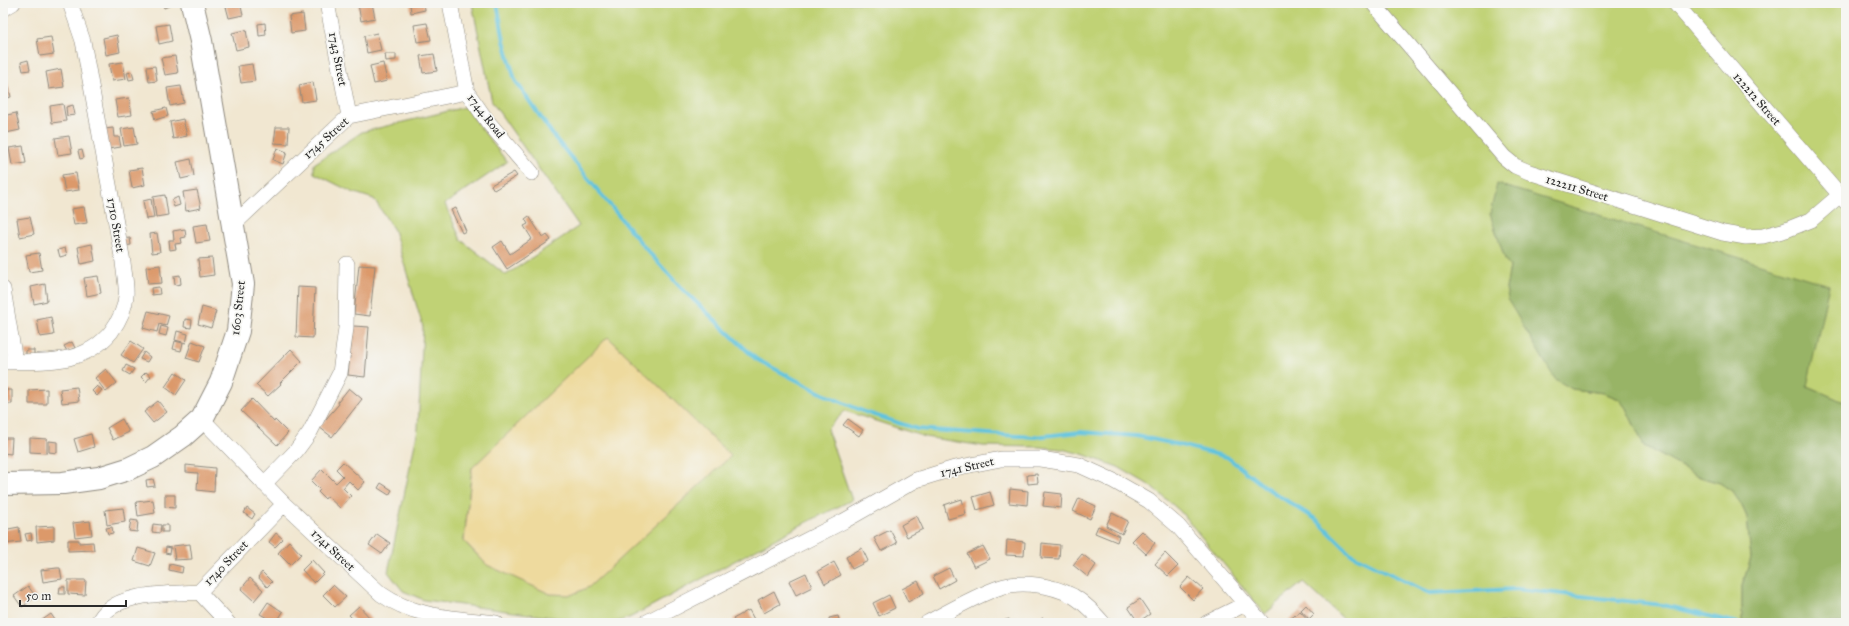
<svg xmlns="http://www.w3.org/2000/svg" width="1849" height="626" viewBox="0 0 1849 626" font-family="'IM FELL Great Primer',serif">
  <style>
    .green { fill: #c0d275; stroke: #767e50; fill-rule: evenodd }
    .forest { fill: #98b466; stroke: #627048 }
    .sand { fill: #eeda9e; stroke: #8c8264 }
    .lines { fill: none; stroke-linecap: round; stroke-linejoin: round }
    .stream { stroke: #60c3de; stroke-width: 4 }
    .building { fill: #dc996a }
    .street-casing { stroke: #8e897e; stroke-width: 16 }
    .secondary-casing { stroke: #8e897e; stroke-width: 24 }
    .street { stroke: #fff; stroke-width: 15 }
    .secondary { stroke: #fff; stroke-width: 22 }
    .labels { text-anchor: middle; stroke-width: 3.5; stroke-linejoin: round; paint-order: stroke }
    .street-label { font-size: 12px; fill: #2b2b2b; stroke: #f6f6f2 }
  </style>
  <rect width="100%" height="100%" fill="#f6f6f2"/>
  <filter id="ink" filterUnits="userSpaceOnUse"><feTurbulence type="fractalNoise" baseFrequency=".025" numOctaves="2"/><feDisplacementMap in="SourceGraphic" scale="8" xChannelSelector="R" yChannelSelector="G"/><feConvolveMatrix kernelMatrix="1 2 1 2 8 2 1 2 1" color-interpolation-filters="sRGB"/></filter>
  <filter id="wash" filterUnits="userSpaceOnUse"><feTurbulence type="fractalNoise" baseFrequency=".012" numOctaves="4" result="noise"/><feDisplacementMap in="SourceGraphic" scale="16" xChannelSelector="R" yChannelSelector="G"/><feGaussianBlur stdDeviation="0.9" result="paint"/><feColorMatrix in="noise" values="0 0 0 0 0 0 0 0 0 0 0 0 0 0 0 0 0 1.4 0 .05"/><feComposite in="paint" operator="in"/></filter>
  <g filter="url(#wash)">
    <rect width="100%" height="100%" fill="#f1e7d1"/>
    <path class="green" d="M472,3H1846V403L1807,386L1570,207L1497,184L1505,259L1510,267L1506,289L1572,389L1604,393L1619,399L1626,408L1644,446L1700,477L1720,483L1732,491L1741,504L1747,517L1751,558L1742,586V623H1348L1303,582L1265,614L1180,511L1151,486L1118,467L1082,454L1061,449L1040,447L983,446L925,437L845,411L827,429L852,500L801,525L631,617L617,622L596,623L424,600L403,591L388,572L418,429L423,327L394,230L374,199L352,192L314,173V164L362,132L465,107L507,162L445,204L461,240L506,275L579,226L492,102ZM472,468L487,565L464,541Z"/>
    <path class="forest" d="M1497,184L1829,285L1807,386L1846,403V623H1742V586L1751,558L1747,517L1741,504L1732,491L1720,483L1700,477L1644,446L1626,408L1619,399L1604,393L1572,389L1555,379L1509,302L1506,289L1510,267L1505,259L1490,214Z"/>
    <path class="sand" d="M608,337L731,456L589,587L571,595L550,594L487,565L464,541L472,468Z"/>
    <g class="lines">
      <path class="stream" d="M497,3L504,41L515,80L555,138L645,248L680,287L756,359L823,394L865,412L917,429L1034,437L1080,432L1137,436L1180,445L1227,457L1265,487L1317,520L1351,554L1429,593L1517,589L1663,605L1737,623"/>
    </g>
    <g id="blocks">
      <path class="building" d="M162,3H174V4L164,8Z
        M225,3H240L243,15L229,18Z
        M372,3L375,18L361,21L358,4Z
        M410,3H424L425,10L411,13Z
        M303,14L305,31L291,33L289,16Z
        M265,23L266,35L259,36L258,24Z
        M427,23L431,40L417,42L414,25Z
        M169,24L172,41L159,44L156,26Z
        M246,30L249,47L236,50L232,33Z
        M377,33L381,50L367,53L364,36Z
        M117,35L120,52L106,55L103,38Z
        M51,37L54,54L40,56L37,39Z
        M385,54H396V60L386,61Z
        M434,54L437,71L423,73L420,56Z
        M175,56L178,73L165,75L161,58Z
        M28,60L30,70L23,71L21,62Z
        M123,62L126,79L112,81L109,64Z
        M383,63L387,81L374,84L370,66Z
        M252,64L255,81L241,83L238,66Z
        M155,66L157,81L149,82L147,67Z
        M61,69L64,87L49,89L46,72Z
        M132,72L134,79L129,80L127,73Z
        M7,80L11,97L3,99V81Z
        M313,82L316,100L302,102L299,85Z
        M181,86L184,103L170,106L167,88Z
        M129,98L132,115L118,117L115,100Z
        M63,104L66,121L52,123L50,106Z
        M73,105L75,115L67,116L66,107Z
        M166,108L168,116L155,120L153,111Z
        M16,113L20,130L6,133L3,116Z
        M183,119L187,136L173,139L170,122Z
        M134,127L137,144L124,146L121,129Z
        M276,127H289L288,144L274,143Z
        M113,128L114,137H119L121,147L108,149L105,129Z
        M69,136L72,153L58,155L55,138Z
        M23,146L26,163L12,165L9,148Z
        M277,148L287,152L283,164L273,160Z
        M82,150L84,158L80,159L78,151Z
        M191,159L194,176L181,179L177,162Z
        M142,168L145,185L132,188L129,170Z
        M514,172L517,176L494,190L491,185Z
        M76,173L79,190L65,192L62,175Z
        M197,190L201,208L186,211L183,192Z
        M165,195L168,215L156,217L153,197Z
        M178,197L180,205L174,207L172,200Z
        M151,199L154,218L146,219L143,201Z
        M84,207L87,223L74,225L71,209Z
        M456,208L466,231L462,233L451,210Z
        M529,216L543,238L547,235L551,240L507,269L493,247L502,241L510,254L532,239L524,226L528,224L525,219Z
        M30,217L34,234L20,237L17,219Z
        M207,224L210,241L196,243L193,226Z
        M185,229L186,237L181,238L182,243L175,244L176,249L170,250L169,240H174L173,231Z
        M157,233L160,252L152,253L150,234Z
        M130,238L131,245L122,246L121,239Z
        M92,244L95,261L81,264L78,247Z
        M65,248L67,255L60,257L58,250Z
        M39,253L42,270L29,272L26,255Z
        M212,258L214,275L200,277L198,259Z
        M160,265L162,283L148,284L146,267Z
        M359,265L375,266L370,316L354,314Z
        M180,275L181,284L175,285L174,276Z
        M98,276L101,293L87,296L84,278Z
        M45,284L47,301L34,304L31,287Z
        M159,287L160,294L152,295L151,288Z
        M298,287L315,288L313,338L296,337Z
        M202,307L216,311L211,328L198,324Z
        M148,311L169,316L166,326L159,324L157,332L143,328Z
        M51,317L54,335L40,337L37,320Z
        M185,319L192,320L191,328L184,327Z
        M161,326L168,328L166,336L159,334Z
        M353,326L369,327L365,377L348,375Z
        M177,331L188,334L186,343L175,340Z
        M131,341L143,349L133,363L121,355Z
        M175,341L183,343L181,351L173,349Z
        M192,341L205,346L199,362L186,358Z
        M72,342L75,348L67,351L64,346Z
        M291,349L302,361L280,383L281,384L268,396L256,385Z
        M26,350H34V357L26,356Z
        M144,352L150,357L147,362L140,359Z
        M126,365L134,369L130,375L123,371Z
        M106,369L117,383L106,392L95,378Z
        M146,372L151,376L146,382L141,377Z
        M175,372L186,380L176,395L165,387Z
        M97,386L102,390L97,396L92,391Z
        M77,387L79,401L62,403L60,389Z
        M349,388L362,399L332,437L319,427L339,404L338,402Z
        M47,389V404H29V390Z
        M3,390H12V404H3Z
        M252,399L274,422L275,420L288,433L277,445L241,411Z
        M158,401L167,412L153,423L144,412Z
        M122,419L129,432L113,440L107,428Z
        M848,419L863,430L859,436L843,425Z
        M91,434L94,447L78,452L74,439Z
        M3,438H12L11,454L3,453Z
        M30,438L47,439V453L30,452Z
        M49,441L57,442V453L49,452Z
        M343,462L365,482L358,490L349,481L343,488L351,496L340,508L327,496L325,499L318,492L320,490L311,481L322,469L336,483L343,476L336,469Z
        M186,465L215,468L214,492L197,490L198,473L186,472Z
        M1037,474L1038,483L1028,484L1027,475Z
        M153,479L155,486L147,487L146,480Z
        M381,483L392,490L389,495L378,488Z
        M1010,489L1028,491L1027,505L1009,503Z
        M990,492L994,505L977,510L973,497Z
        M1045,492L1062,494L1061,508L1043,506Z
        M165,495H175V508L165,507Z
        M1079,498L1096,506L1090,519L1073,511Z
        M962,499L966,514L948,519L944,505Z
        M153,500L155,513L138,516L136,502Z
        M123,508L125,522L107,525L105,510Z
        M247,508L255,514L252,519L244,513Z
        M1112,513L1128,521L1122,534L1106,526Z
        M917,516L923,529L907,537L901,525Z
        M131,520L138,521L137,532L129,531Z
        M90,521L92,535L75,537L73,523Z
        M153,524L161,525L160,533L152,532Z
        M162,525H168V532H162Z
        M54,526V540L37,542L36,527Z
        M1098,526L1119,536L1117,542L1095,533Z
        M19,527L21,542L3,544V530Z
        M112,527L113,533L108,534L106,528Z
        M890,530L897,543L881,551L874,538Z
        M1142,531L1155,543L1146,554L1132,541Z
        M31,533L32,540L27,541L25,534Z
        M276,533L283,539L275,547L269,542Z
        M377,534L390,543L382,554L369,545Z
        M68,540H79V543L93,542L94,550L68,551Z
        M1007,540L1025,542L1024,556L1006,555Z
        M289,541L301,554L290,565L278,553Z
        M1042,543L1060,545L1059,559L1041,558Z
        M190,544L192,559L175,560L173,546Z
        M983,546L990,559L974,567L967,554Z
        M166,547L171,548L170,554L165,553Z
        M138,548L155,553L150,566L134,561Z
        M862,548L868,561L852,569L846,557Z
        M1165,553L1178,566L1168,576L1155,564Z
        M1082,554L1096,565L1088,577L1073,565Z
        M312,560L324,573L314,583L302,570Z
        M834,562L841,575L825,584L818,571Z
        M170,564L183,567L182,573L169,570Z
        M57,568H60L62,579L43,582L41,570Z
        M949,568L955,580L939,589L933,576Z
        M262,572L272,582L267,587L258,577Z
        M806,573L812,587L796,595L789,581Z
        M1189,577L1203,589L1193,600L1180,587Z
        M250,578L263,590L254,601L241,589Z
        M68,580H86L85,595L68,594Z
        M918,581L924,593L908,602L902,589Z
        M333,585L346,597L335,607L323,595Z
        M28,586L36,597L22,607L14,596Z
        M60,587H65V594H59Z
        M774,591L780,604L764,613L758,600Z
        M889,595L895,608L879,616L873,603Z
        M1140,599L1150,614L1138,622L1128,607Z
        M268,602L283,612L276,623L260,614Z
        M1306,605L1314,614L1309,619L1301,610Z
        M359,606L371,619L367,623H357L349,615Z
        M749,610L756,623H736L733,619Z
        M1300,611L1311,623H1292L1289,620Z
        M51,614L57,623H38Z
        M838,616L840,623H830L829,618Z
        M1042,618L1057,623H1041Z
        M1009,619L1010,623H996Z"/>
    </g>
  </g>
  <g filter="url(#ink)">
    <use href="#blocks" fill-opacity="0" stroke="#8e897e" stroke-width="1"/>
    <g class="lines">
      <defs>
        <path id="street" d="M327,3L349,116
          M450,3L467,92L488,122L532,173
          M1373,3L1504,157L1515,166L1529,172L1723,233L1746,237L1763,236L1786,230L1811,220L1840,195
          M1675,3L1846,202
          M3,9L13,3
          M233,225L349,116L467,92
          M3,289L14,355L18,361
          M3,362C43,361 83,366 111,332C119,321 125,309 126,296C127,285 124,273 123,262L83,41L70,3
          M202,419L284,504L381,594C415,618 456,618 496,623
          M264,484L296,451L310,432L340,373L346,328L347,264
          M199,592L284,504
          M199,592L228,623
          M98,623C111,591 170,594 199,592
          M645,623L844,521L916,480L955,468L1001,459H1040L1079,465L1114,481L1149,501L1178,526L1262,623
          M927,623C950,611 973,597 998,588C1021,580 1052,585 1073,596C1085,603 1094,613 1103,623
          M1207,623L1245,604"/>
        <path id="secondary" d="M3,484L63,483L99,478L128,469L153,457L183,436L202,419L221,382L238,331L243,284L201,41L192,3"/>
      </defs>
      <use href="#street" class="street-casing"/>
      <use href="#secondary" class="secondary-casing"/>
      <use href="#street" class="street"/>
      <use href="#secondary" class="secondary"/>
    </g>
  </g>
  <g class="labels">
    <g class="street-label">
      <text transform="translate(338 59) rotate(79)" y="4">1743 Street</text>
      <text transform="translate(1757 99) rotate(49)" y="4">122212 Street</text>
      <text transform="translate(486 116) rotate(52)" y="4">1744 Road</text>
      <text transform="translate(326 138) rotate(-42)" y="4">1745 Street</text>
      <text transform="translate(1577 188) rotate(17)" y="4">122211 Street</text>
      <text transform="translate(116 225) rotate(80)" y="4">1710 Street</text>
      <text transform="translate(238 308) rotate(-84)" y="4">1603 Street</text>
      <text transform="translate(967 467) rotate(-13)" y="4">1741 Street</text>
      <text transform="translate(333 550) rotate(43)" y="4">1741 Street</text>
      <text transform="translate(226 563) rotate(-46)" y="4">1740 Street</text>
    </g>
  </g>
  <rect width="1849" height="626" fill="none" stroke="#f6f6f2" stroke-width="16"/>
  <path d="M20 600v6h106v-6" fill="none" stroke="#2b2b2b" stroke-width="2"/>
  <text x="26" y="600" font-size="12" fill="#2b2b2b" stroke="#f6f6f2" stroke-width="3" paint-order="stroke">50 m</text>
</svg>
